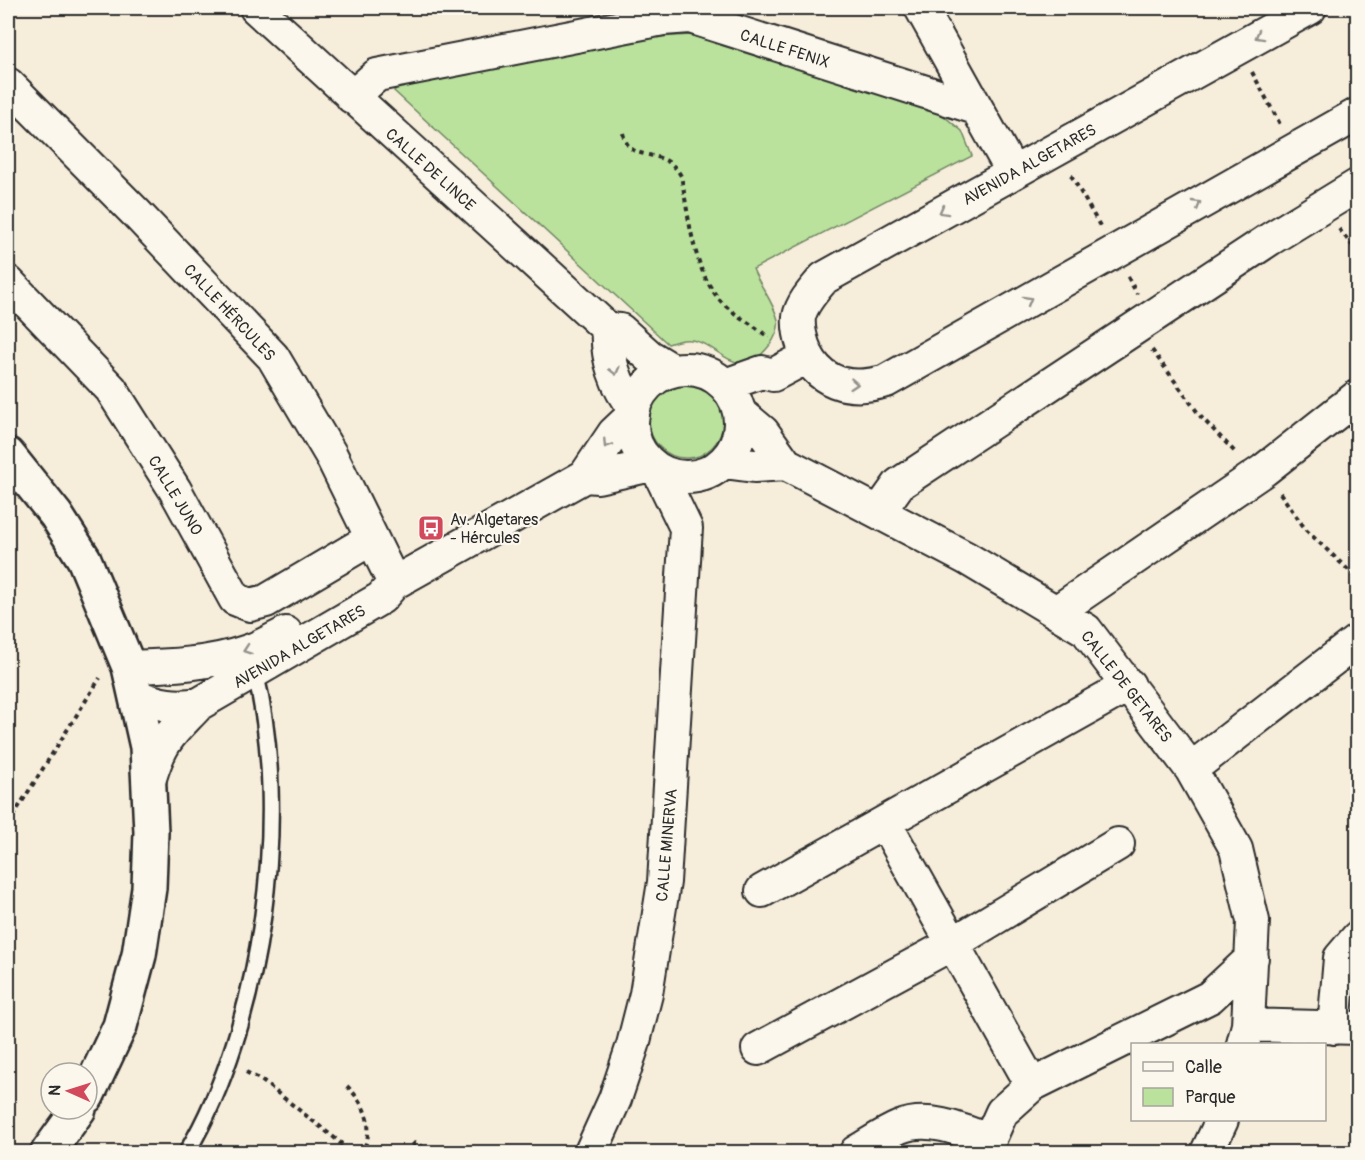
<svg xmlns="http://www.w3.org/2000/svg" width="1365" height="1160" viewBox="0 0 1365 1160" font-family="Pangolin,sans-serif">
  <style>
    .green { fill: #bae29d; stroke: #728664; stroke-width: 1.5 }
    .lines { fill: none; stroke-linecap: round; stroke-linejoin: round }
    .lane-casing { stroke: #2b2b2b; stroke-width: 20 }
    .street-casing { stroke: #2b2b2b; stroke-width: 36 }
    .secondary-casing { stroke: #2b2b2b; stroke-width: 38 }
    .path { stroke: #2b2b2b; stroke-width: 4; stroke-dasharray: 4.5 4.5; stroke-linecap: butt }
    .lane { stroke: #fbf7ec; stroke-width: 15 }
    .street { stroke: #fbf7ec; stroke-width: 32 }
    .secondary { stroke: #fbf7ec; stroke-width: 33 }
    .oneway { stroke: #93918c }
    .labels { text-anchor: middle; stroke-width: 4.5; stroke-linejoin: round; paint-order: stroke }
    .street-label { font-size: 16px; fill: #2b2b2b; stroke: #fbf7ec }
    .poi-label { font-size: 16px; fill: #2b2b2b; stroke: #fbf7ec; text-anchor: start }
  </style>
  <rect width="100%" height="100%" fill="#f6eddb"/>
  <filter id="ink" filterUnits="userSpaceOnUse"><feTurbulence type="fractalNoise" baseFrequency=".0167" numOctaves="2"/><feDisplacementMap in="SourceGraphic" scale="12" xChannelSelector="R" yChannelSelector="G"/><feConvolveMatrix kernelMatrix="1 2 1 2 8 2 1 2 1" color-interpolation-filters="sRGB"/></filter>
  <g filter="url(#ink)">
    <path class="green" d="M691,35L940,113L962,131L972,156L753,269C760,286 774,303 778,320C780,328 774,340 769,346C739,384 721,347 696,341C686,338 678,341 668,344L394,91L401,84L658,37Z
      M649 421a37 37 0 1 1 74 0a37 37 0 1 1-74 0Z"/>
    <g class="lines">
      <defs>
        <path id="lane" d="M187,1152C262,1026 291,814 255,672"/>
        <path id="street" d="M256,8L608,329L620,330L649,356L672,370
          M921,8L1013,173
          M1310,8L824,278C815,289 802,302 799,317C798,327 800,336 803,345C816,383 849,392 886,381L1358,114
          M8,84L136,213L273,357L331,455L394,583
          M352,97L377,75L663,19L690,17L976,108
          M8,282L111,389L175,490L235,599L250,605L266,601L371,539
          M608,329C606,357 616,387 634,408
          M632 423a54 54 0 1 1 108 0a54 54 0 1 1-108 0Z
          M725,385L762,372L773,375L807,357
          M739,412L763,432L786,464
          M724,462L754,466L786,464L966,558L1086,630L1191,769L1236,849L1253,921L1248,1025L1243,1044
          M585,476L614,433L633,415
          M879,512L899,484L1270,239L1358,185
          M1056,612L1264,470L1358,396
          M129,667C169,666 211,664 248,651C261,647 274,639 286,633
          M137,696C159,705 176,708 199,704L381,598L394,583L585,476L598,477L652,465
          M1191,769L1358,640
          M150,778C162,738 172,733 199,704
          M885,823L1032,1085
          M762,891L1129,685
          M1248,1025L1358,1028
          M1334,1028L1340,958L1358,937
          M758,1049L952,944L1118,844
          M591,1152L615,1099L633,1045L646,994L664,882L686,528L658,470
          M856,1152C870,1144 885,1133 900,1127C929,1115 964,1131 990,1141
          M984,1152L1002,1112L1032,1085L1210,997L1252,958
          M1207,1152L1222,1120"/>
        <path id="secondary" d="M8,455L56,515L84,559L129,667L147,747L151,832L149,888L139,955L120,1026L87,1096
          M48,1152L79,1109"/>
      </defs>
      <use href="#lane" class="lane-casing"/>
      <use href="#street" class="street-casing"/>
      <use href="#secondary" class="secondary-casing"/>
      <path class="path" d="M1252,72L1281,126
        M623,133C630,167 663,143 681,176C689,215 692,267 719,299C732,315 754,324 769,338
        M1071,175L1100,226
        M1339,229L1358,252
        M1128,277L1137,294
        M1152,350L1201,417L1236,453
        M1280,493L1306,530L1358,579
        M8,824L100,678
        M246,1072L261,1080L341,1143L335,1152
        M347,1086C365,1104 376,1127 362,1152
        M406,1152L415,1143L433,1152"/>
      <use href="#lane" class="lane"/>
      <use href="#street" class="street"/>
      <use href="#secondary" class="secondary"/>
    </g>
    <defs><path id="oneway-chevron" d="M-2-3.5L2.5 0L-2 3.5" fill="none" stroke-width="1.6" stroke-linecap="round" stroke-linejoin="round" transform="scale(1.5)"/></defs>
    <g class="oneway">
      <use href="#oneway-chevron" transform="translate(1259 36) rotate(151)"/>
      <use href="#oneway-chevron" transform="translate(1197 204) rotate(-30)"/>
      <use href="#oneway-chevron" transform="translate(943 211) rotate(151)"/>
      <use href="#oneway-chevron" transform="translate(1028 300) rotate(-30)"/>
      <use href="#oneway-chevron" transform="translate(615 371) rotate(76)"/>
      <use href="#oneway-chevron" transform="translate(854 384) rotate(4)"/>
      <use href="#oneway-chevron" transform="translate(607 444) rotate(123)"/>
      <use href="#oneway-chevron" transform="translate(247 650) rotate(161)"/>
    </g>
  </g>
  <defs>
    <symbol id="bus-square" viewBox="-11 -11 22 22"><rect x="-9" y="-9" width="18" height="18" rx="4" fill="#d1495b" stroke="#fbf7ec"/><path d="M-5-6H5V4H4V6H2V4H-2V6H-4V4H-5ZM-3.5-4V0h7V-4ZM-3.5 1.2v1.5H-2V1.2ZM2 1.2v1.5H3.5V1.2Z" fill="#fff"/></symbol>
  </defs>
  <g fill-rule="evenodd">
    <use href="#bus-square" x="416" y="513" width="30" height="30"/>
  </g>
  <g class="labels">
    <g class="street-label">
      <text transform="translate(785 48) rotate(18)" y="6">CALLE FENIX</text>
      <text transform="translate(1029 164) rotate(-29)" y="6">AVENIDA ALGETARES</text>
      <text transform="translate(431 169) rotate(42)" y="6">CALLE DE LINCE</text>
      <text transform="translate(230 312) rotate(47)" y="6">CALLE HÉRCULES</text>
      <text transform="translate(176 495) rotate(59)" y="6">CALLE JUNO</text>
      <text transform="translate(299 646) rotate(-30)" y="6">AVENIDA ALGETARES</text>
      <text transform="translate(1127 686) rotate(52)" y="6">CALLE DE GETARES</text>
      <text transform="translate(666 845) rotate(-85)" y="6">CALLE MINERVA</text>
    </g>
    <g class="poi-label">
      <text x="450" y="525">Av. Algetares<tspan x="450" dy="18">- Hércules</tspan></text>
    </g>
  </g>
  <rect width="1365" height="1160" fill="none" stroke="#fbf7ec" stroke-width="30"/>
  <rect x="15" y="15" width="1335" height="1130" fill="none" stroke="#2b2b2b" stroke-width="2" filter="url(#ink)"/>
  <rect x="1131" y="1043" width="195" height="78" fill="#fbf7ec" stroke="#a8a59f" stroke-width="1.5"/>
  <rect x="1143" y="1062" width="30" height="9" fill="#fbf7ec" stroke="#a8a59f" stroke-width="1.5"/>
  <text x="1185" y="1073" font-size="18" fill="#2b2b2b">Calle</text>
  <rect x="1143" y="1088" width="30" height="18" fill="#bae29d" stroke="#a8a59f" stroke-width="1.5"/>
  <text x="1185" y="1103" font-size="18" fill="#2b2b2b">Parque</text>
  <g transform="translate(69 1091) rotate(273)"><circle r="28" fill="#fbf7ec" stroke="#a8a59f" stroke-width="1.5"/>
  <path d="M0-4.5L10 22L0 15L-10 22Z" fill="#d1495b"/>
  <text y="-9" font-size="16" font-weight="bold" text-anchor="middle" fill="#2b2b2b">N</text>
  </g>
</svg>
